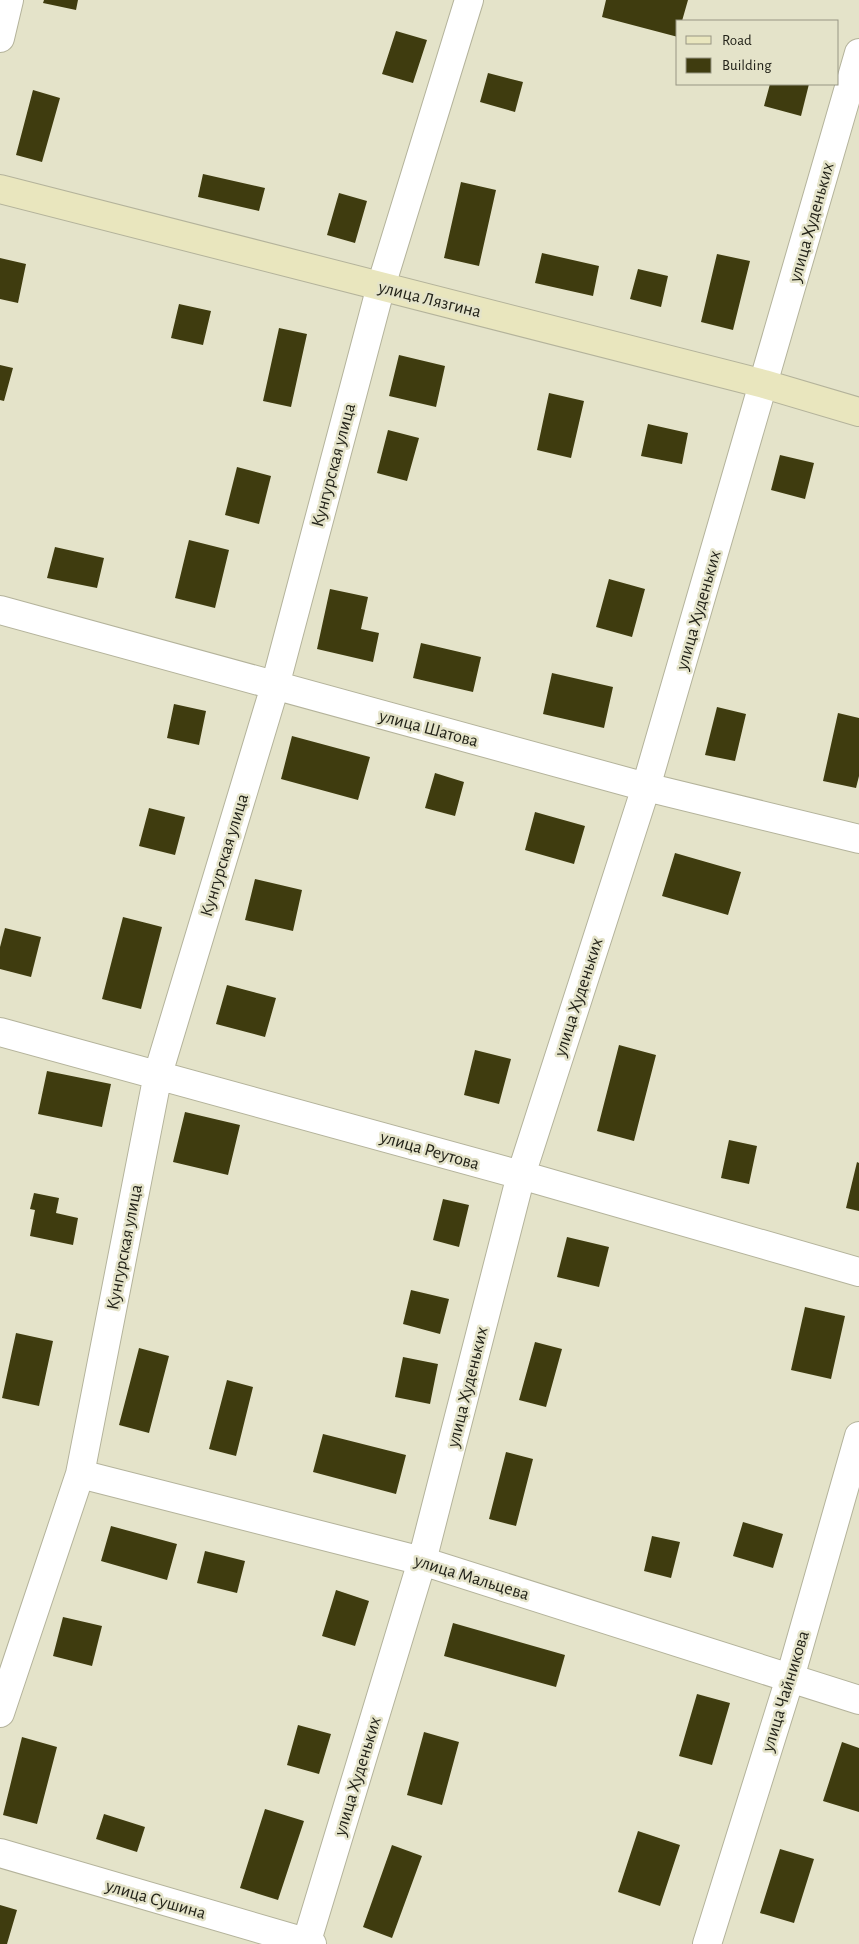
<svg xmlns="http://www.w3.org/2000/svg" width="859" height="1944" viewBox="0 0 859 1944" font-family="'Alegreya Sans',sans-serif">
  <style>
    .building { fill: #3f3c0f }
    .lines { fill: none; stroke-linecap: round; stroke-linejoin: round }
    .minor-casing { stroke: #b4b39b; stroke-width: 30 }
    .secondary-casing { stroke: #b4b39b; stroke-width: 30 }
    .minor { stroke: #fff; stroke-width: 28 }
    .secondary { stroke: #e9e6be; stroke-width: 28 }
    .labels { text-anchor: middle; stroke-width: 5; stroke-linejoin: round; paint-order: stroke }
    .street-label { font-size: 18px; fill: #232319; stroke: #e4e3c9 }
  </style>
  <rect width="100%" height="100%" fill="#e4e3c9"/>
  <path class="building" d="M44,0H78L76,10L43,3Z
    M606,0H688L682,21H678V37L602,17Z
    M396,31L427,40L413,83L382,74Z
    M488,73L523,82L515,112L480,102Z
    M770,84H809L801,116L764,106Z
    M33,90L60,98L42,162L16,155Z
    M203,174L265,188L259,211L198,197Z
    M461,182L496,190L479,266L444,258Z
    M339,193L367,201L355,243L327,235Z
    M542,253L599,266L593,296L535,283Z
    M717,254L750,261L733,330L701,322Z
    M0,258L26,264L18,303L0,299Z
    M638,269L668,276L661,307L630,299Z
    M179,304L211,311L203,345L171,338Z
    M279,328L307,334L291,407L263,401Z
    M399,355L445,366L436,407L389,396Z
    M0,365L13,368L4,401L0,400Z
    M549,393L584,401L571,458L537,450Z
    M648,424L688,433L682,464L641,456Z
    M388,430L419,438L407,481L377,473Z
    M780,455L814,463L805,499L771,490Z
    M237,467L271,476L259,524L225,515Z
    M189,540L229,550L215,608L175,598Z
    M55,547L104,558L97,588L47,578Z
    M609,579L645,589L632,637L596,627Z
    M330,589L368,597L361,629L379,633L373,662L317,649Z
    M421,643L481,657L473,692L413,678Z
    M552,673L613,687L604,728L543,714Z
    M174,704L206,711L199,745L167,738Z
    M717,707L746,714L735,761L705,755Z
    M838,713L859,718V776L856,788L823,781Z
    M292,736L370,757L358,800L281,779Z
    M435,773L464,782L455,816L425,808Z
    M149,808L185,817L175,855L139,846Z
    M535,812L585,826L574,864L525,850Z
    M675,853L741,872L728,915L662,896Z
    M255,879L302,890L293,931L245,920Z
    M123,917L162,927L141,1009L102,999Z
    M5,928L41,937L31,977L0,969V947Z
    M227,985L276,998L265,1037L216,1024Z
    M619,1045L656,1055L634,1141L597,1131Z
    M475,1050L511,1059L499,1104L464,1095Z
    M47,1071L111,1084L102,1127L38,1114Z
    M185,1112L240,1125L228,1175L173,1162Z
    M729,1140L757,1146L749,1184L721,1178Z
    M857,1162L859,1163V1211L846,1208Z
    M34,1193L59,1198L56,1213L78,1218L73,1245L30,1236L35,1210L30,1209Z
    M443,1199L469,1205L459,1247L433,1240Z
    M567,1237L609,1247L599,1287L557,1277Z
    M411,1290L449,1299L440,1334L403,1324Z
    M805,1307L845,1316L831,1379L791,1370Z
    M16,1333L53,1341L39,1406L2,1398Z
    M535,1342L562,1349L546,1407L519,1400Z
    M139,1348L169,1356L149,1433L119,1425Z
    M403,1357L438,1364L430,1404L395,1397Z
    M227,1380L253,1387L236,1456L209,1449Z
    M323,1434L406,1455L396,1494L313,1472Z
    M506,1452L533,1459L516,1526L489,1519Z
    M743,1522L783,1534L773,1568L733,1556Z
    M111,1526L177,1544L167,1580L101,1561Z
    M652,1536L680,1542L671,1578L644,1571Z
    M205,1551L245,1561L237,1593L197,1583Z
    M336,1590L369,1601L355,1646L322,1636Z
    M63,1617L102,1626L92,1666L53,1656Z
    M453,1623L565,1655L556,1687L444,1656Z
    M697,1694L730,1703L712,1765L679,1756Z
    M298,1725L331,1734L319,1774L287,1765Z
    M424,1732L459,1742L442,1805L407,1795Z
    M22,1737L57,1747L37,1824L3,1815Z
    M842,1742L859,1748V1812L823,1801Z
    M265,1809L304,1821L278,1900L240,1888Z
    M104,1814L145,1827L137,1852L96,1839Z
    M638,1831L680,1845L660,1906L618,1892Z
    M392,1845L422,1856L392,1938L363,1927Z
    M780,1849L814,1859L794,1923L760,1913Z
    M0,1905L17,1910L7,1944H0Z"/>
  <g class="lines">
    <defs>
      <path id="minor" d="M0,38L9,0
        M0,610L646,787L859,839
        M0,1032L521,1175L859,1272
        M80,1474L422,1561L859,1700
        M0,1713L80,1474L158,1074L275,686L381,286L469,0
        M0,1853L312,1944
        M306,1944L422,1561L521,1175L646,787L859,53
        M707,1944L790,1678L859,1436"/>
      <path id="secondary" d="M0,189L764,384L859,412"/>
    </defs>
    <use href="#minor" class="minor-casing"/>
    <use href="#secondary" class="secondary-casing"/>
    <use href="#minor" class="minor"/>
    <use href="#secondary" class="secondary"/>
  </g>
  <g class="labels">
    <g class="street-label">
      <text transform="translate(811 222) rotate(-74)" y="6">улица Худеньких</text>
      <text transform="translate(430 299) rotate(14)" y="6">улица Лязгина</text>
      <text transform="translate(333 465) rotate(-75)" y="6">Кунгурская улица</text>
      <text transform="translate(698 610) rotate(-74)" y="6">улица Худеньких</text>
      <text transform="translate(429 728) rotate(15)" y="6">улица Шатова</text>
      <text transform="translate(224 855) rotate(-73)" y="6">Кунгурская улица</text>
      <text transform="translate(578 997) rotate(-72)" y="6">улица Худеньких</text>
      <text transform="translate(430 1150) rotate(16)" y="6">улица Реутова</text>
      <text transform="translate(124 1247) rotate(-79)" y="6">Кунгурская улица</text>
      <text transform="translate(467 1387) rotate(-76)" y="6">улица Худеньких</text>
      <text transform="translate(472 1577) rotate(17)" y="6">улица Мальцева</text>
      <text transform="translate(785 1691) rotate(-73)" y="6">улица Чайникова</text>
      <text transform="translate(357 1776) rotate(-73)" y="6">улица Худеньких</text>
      <text transform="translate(156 1899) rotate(16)" y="6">улица Сушина</text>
    </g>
  </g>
  <rect x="676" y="20" width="162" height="65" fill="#e4e3c9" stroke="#979683"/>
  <rect x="686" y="36" width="25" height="8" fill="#e9e6be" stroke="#979683"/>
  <text x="722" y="45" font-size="15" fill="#232319">Road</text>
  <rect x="686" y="58" width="25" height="15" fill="#3f3c0f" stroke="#979683"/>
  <text x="722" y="70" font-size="15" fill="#232319">Building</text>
</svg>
